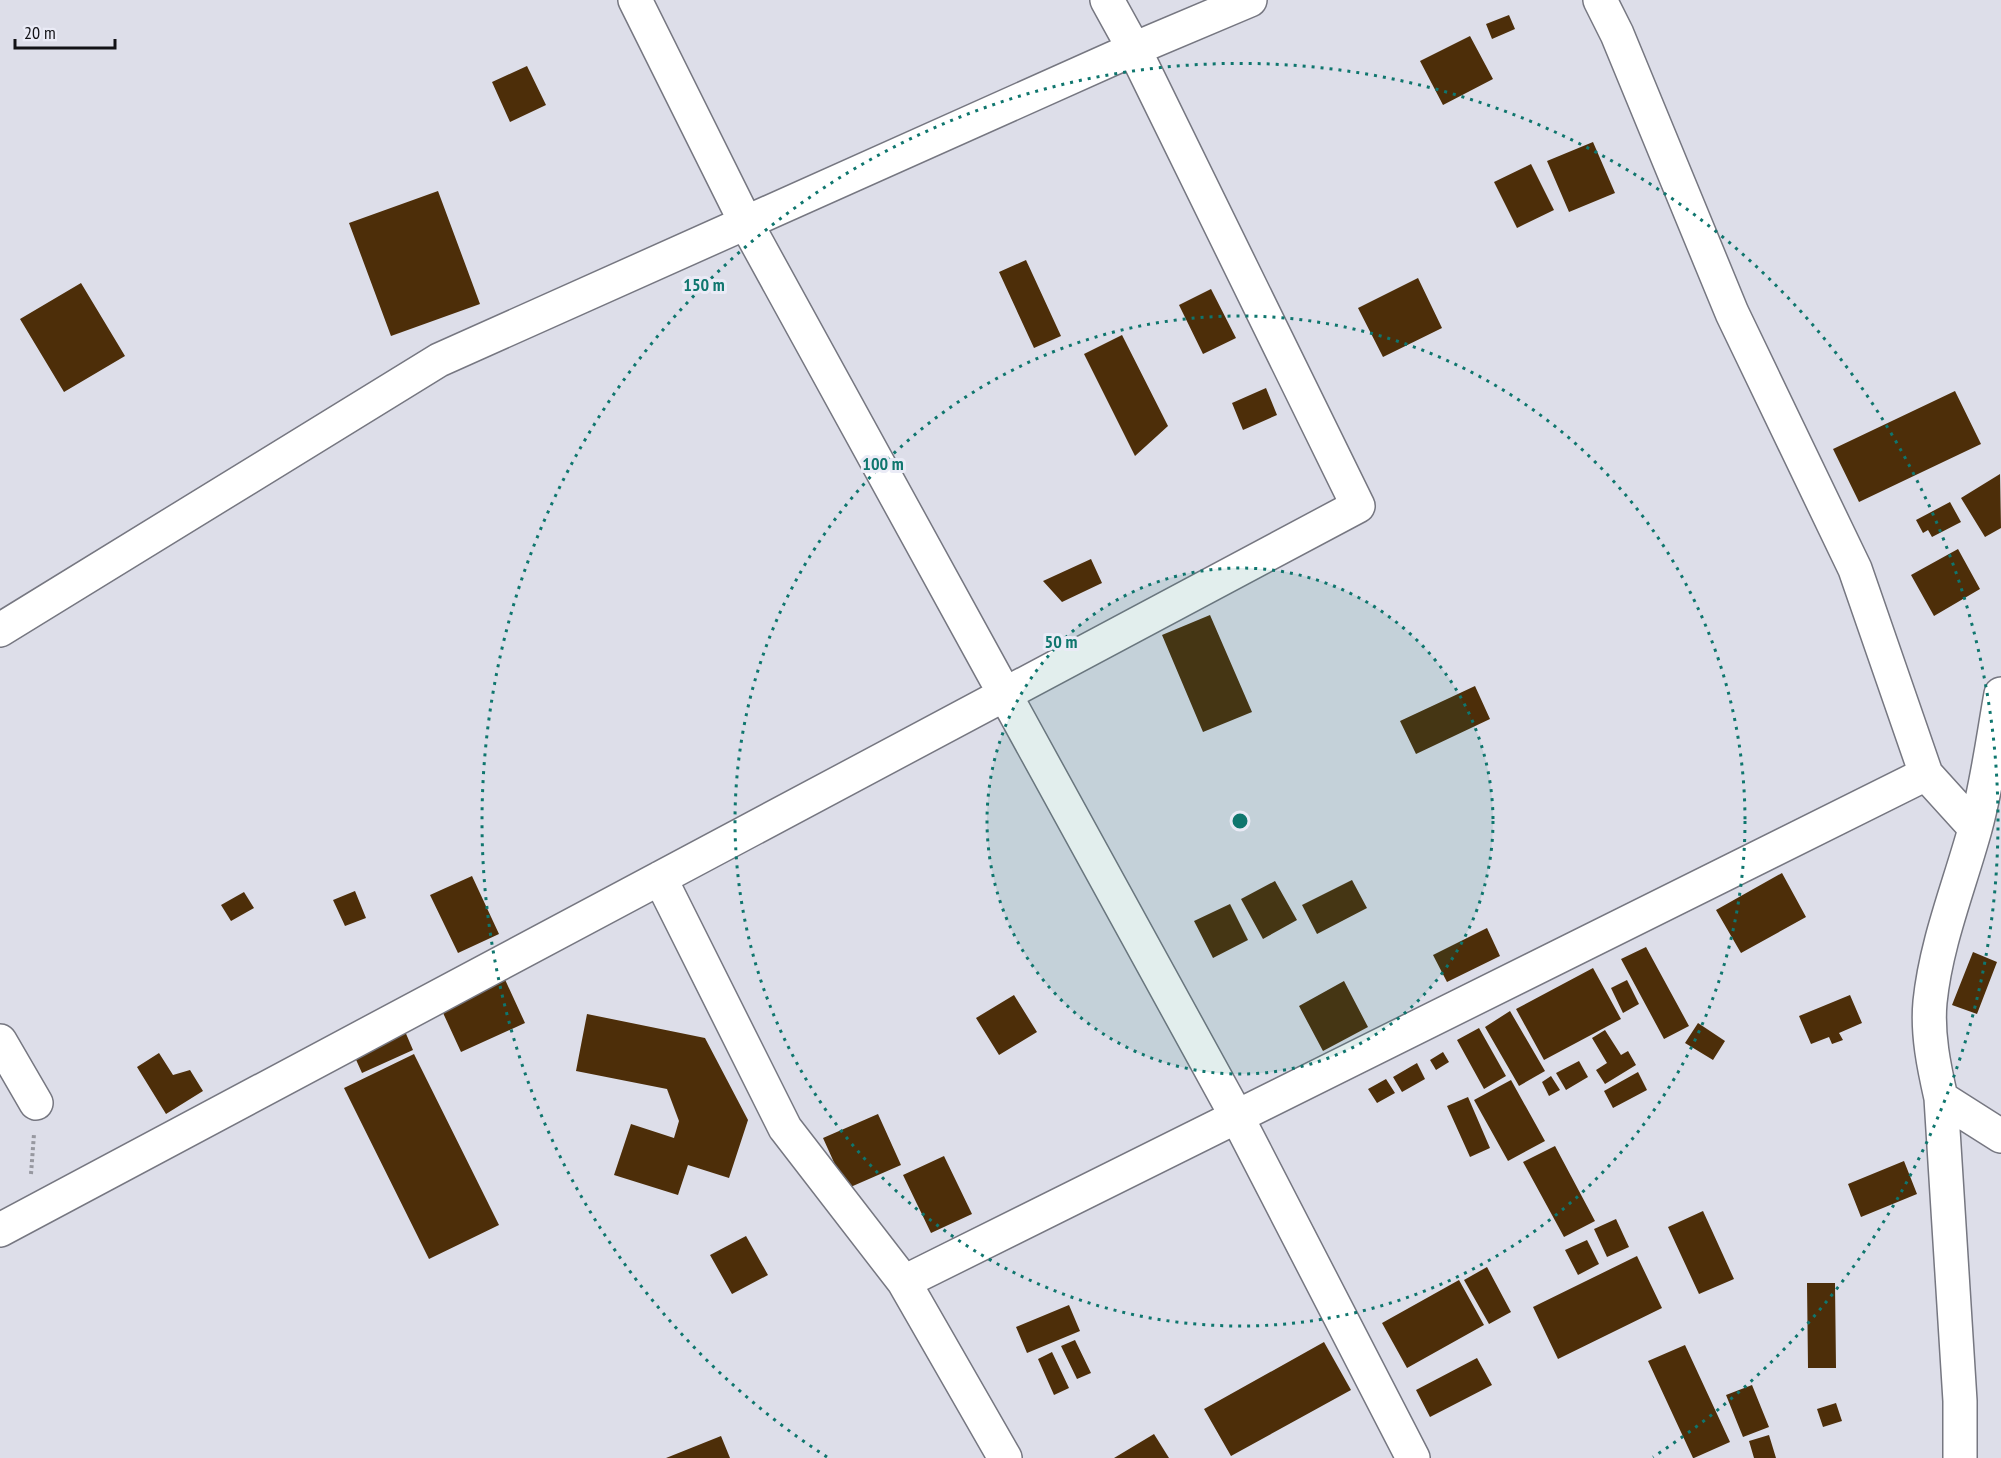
<svg xmlns="http://www.w3.org/2000/svg" width="2001" height="1458" viewBox="0 0 2001 1458" font-family="'PT Sans Narrow',sans-serif">
  <style>
    .building { fill: #4d2e09 }
    .lines { fill: none; stroke-linecap: round; stroke-linejoin: round }
    .minor-casing { stroke: #767781; stroke-width: 36 }
    .path { stroke: #9798a0; stroke-width: 4; stroke-dasharray: 3 3; stroke-linecap: butt }
    .minor { stroke: #fff; stroke-width: 33 }
    .ring { fill: none; stroke: #0f766e; stroke-width: 3; stroke-dasharray: 3 6 }
    .centre { fill: #0f766e; stroke: #eaebf6; stroke-width: 3 }
    .ring-label { font-size: 18px; text-anchor: middle; font-weight: bold; fill: #0f766e; stroke: #eaebf6; stroke-width: 6; stroke-linejoin: round; paint-order: stroke }
  </style>
  <rect width="100%" height="100%" fill="#dddee9"/>
  <path class="building" d="M1509,15L1515,29L1492,39L1486,24Z
    M1470,36L1493,79L1443,105L1420,61Z
    M527,66L546,105L510,122L492,82Z
    M1593,142L1615,193L1569,212L1547,161Z
    M1531,164L1554,210L1517,228L1494,182Z
    M438,191L480,304L391,336L349,223Z
    M1026,260L1061,336L1034,348L999,272Z
    M1418,278L1442,328L1383,357L1358,308Z
    M81,283L125,356L64,392L20,319Z
    M1211,289L1236,338L1203,354L1179,305Z
    M1122,335L1168,426L1135,456L1084,354Z
    M1266,388L1277,415L1243,430L1232,403Z
    M1955,391L1981,444L1859,502L1833,449Z
    M2000,474L2001,528L1985,537L1961,498Z
    M1950,502L1961,522L1932,537L1928,530L1923,533L1916,520Z
    M1958,549L1980,589L1934,616L1911,575Z
    M1091,559L1102,583L1062,602L1043,581Z
    M1210,615L1252,712L1203,732L1162,635Z
    M1475,686L1490,719L1416,754L1400,721Z
    M1782,873L1806,917L1741,953L1716,910Z
    M472,876L499,934L458,953L430,895Z
    M1352,880L1367,908L1317,934L1302,905Z
    M1275,881L1297,920L1263,939L1241,899Z
    M355,891L366,918L345,926L333,900Z
    M244,892L254,908L231,921L221,905Z
    M1230,904L1248,940L1213,958L1194,921Z
    M1487,928L1500,956L1447,982L1433,955Z
    M1646,947L1689,1026L1664,1039L1621,959Z
    M1973,952L1997,962L1977,1014L1952,1005Z
    M1593,968L1621,1019L1544,1060L1516,1009Z
    M502,973L525,1023L461,1052L438,1002Z
    M1627,980L1639,1004L1623,1013L1611,988Z
    M1344,981L1368,1027L1323,1051L1299,1006Z
    M1014,995L1037,1032L999,1055L976,1018Z
    M1850,995L1862,1023L1839,1033L1843,1040L1832,1044L1829,1037L1811,1044L1799,1016Z
    M1510,1011L1545,1071L1519,1086L1485,1027Z
    M587,1014L705,1038L748,1120L729,1178L688,1165L678,1195L614,1175L631,1124L674,1138L679,1121L667,1089L576,1071Z
    M1698,1023L1725,1041L1713,1060L1685,1043Z
    M1479,1028L1506,1076L1484,1089L1457,1040Z
    M404,1029L413,1050L362,1073L353,1053Z
    M1605,1030L1621,1055L1628,1051L1636,1065L1605,1084L1596,1070L1607,1063L1592,1038Z
    M1443,1052L1449,1062L1436,1070L1430,1060Z
    M159,1053L173,1075L190,1070L203,1091L166,1114L137,1067Z
    M414,1054L499,1225L429,1259L344,1088Z
    M1579,1061L1588,1077L1566,1090L1556,1073Z
    M1417,1063L1425,1079L1402,1092L1393,1077Z
    M1638,1072L1647,1090L1613,1108L1604,1091Z
    M1551,1076L1560,1090L1549,1096L1542,1082Z
    M1386,1079L1395,1093L1377,1103L1368,1089Z
    M1511,1080L1545,1141L1508,1161L1474,1100Z
    M1468,1097L1490,1148L1470,1157L1447,1106Z
    M878,1114L901,1165L846,1189L823,1138Z
    M1555,1146L1595,1221L1564,1237L1523,1162Z
    M944,1156L972,1214L931,1233L903,1175Z
    M1904,1161L1917,1194L1861,1217L1848,1184Z
    M1703,1211L1734,1279L1699,1294L1668,1227Z
    M1616,1219L1629,1247L1607,1257L1594,1229Z
    M746,1236L768,1275L732,1294L710,1255Z
    M1587,1240L1599,1264L1578,1275L1565,1250Z
    M1637,1256L1662,1308L1558,1359L1533,1307Z
    M1487,1267L1511,1312L1489,1324L1464,1280Z
    M1459,1280L1484,1325L1407,1368L1382,1323Z
    M1807,1283H1835L1836,1368H1808Z
    M1069,1305L1080,1331L1027,1353L1016,1327Z
    M1075,1340L1091,1373L1077,1379L1061,1346Z
    M1324,1342L1351,1390L1231,1456L1204,1409Z
    M1685,1345L1730,1442L1694,1458H1693L1648,1361Z
    M1052,1352L1069,1388L1054,1395L1038,1359Z
    M1477,1358L1492,1385L1430,1417L1416,1390Z
    M1752,1385L1769,1427L1743,1437L1726,1395Z
    M1836,1403L1842,1421L1823,1427L1817,1409Z
    M1154,1434L1169,1458H1114Z
    M1769,1435L1776,1458H1754L1749,1441Z
    M721,1436L730,1458H666Z"/>
  <g class="lines">
    <defs>
      <path id="minor" d="M635,0L746,223L1237,1117L1413,1458
        M1600,0L1617,34L1732,313L1855,569L1926,774L1975,828
        M0,630L439,360L1134,49L1250,0
        M660,878L785,1128L904,1282L1005,1458
        M0,1041L36,1103
        M1941,1098L2001,1136
        M0,1230L1358,506L1134,49L1107,0
        M904,1282L1926,774
        M1960,1458V1401L1941,1098C1934,1067 1927,1034 1930,1002C1936,943 1959,887 1975,829C1987,786 1993,739 2001,694"/>
    </defs>
    <use href="#minor" class="minor-casing"/>
    <path class="path" d="M31,1174L34,1134"/>
    <use href="#minor" class="minor"/>
  </g>
  <circle cx="1240" cy="821" r="253" fill="#0f766e" fill-opacity=".12"/>
  <g class="ring">
    <circle cx="1240" cy="821" r="253"/>
    <circle cx="1240" cy="821" r="505"/>
    <path d="M827 1457A758 758 0 1 1 1653 1457"/>
  </g>
  <circle cx="1240" cy="821" r="9" class="centre"/>
  <g class="ring-label">
    <text x="704" y="291">150 m</text>
    <text x="883" y="470">100 m</text>
    <text x="1061" y="648">50 m</text>
  </g>
  <path d="M15 39v9h100v-9" fill="none" stroke="#121216" stroke-width="3"/>
  <text x="24" y="39" font-size="18" fill="#121216" stroke="#eaebf6" stroke-width="4.5" paint-order="stroke">20 m</text>
</svg>
